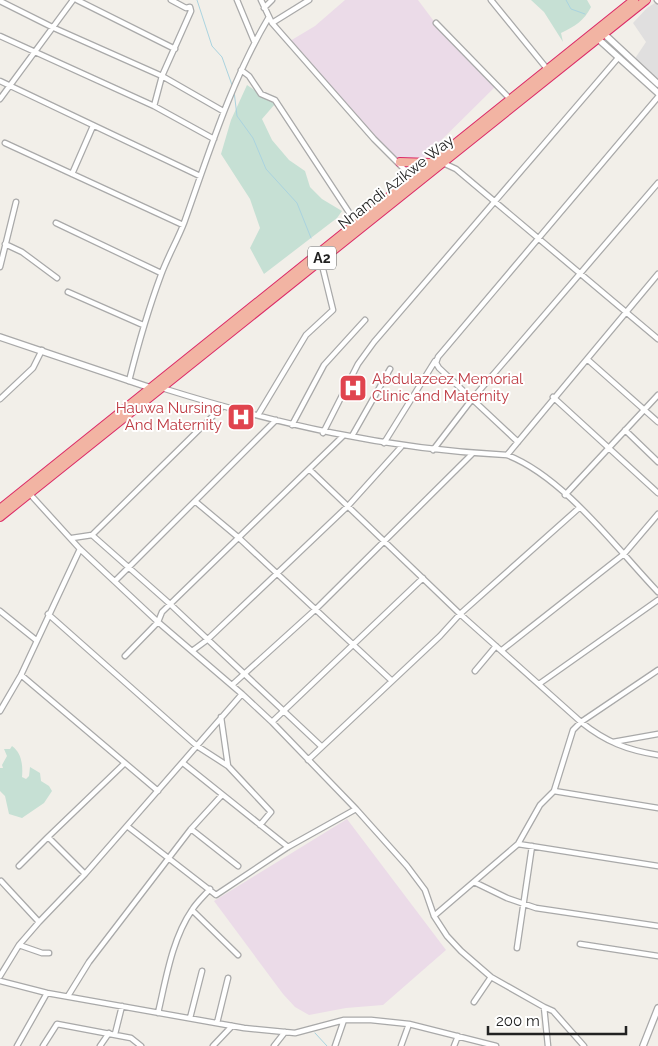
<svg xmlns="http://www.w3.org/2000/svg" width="658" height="1046" viewBox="0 0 658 1046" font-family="Raleway,sans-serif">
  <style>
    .residential { fill: #e0dfdf }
    .industrial { fill: #ebdbe8 }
    .wetland { fill: #c6e0d4 }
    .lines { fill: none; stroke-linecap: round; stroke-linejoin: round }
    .stream { stroke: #aad3df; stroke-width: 1 }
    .minor-casing { stroke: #a9a9a9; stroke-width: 7 }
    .tertiary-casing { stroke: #a9a9a9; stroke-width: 8 }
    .trunk-casing { stroke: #dc2a67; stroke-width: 10 }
    .minor { stroke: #fff; stroke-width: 4.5 }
    .tertiary { stroke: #fff; stroke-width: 5.5 }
    .trunk { stroke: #f2b4a3; stroke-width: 8 }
    .labels { text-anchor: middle; stroke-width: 4; stroke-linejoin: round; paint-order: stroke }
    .shield { fill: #fff; stroke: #646464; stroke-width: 1 }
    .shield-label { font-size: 14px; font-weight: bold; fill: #222 }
    .street-label { font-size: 15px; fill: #222; stroke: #fff }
    .health-label { font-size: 15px; fill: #be3a42; stroke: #fff; text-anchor: start }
  </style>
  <rect width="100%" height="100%" fill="#f2efe9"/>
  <path class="residential" d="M658,1V81L634,60L646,42L633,23L647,8Z"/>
  <path class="industrial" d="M345,0H418L433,20L498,84L406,175L290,41L315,26Z
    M347,819L446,950L383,1005L346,1008L309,1015L295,1007L283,994L214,901Z"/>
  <path class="wetland" d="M531,0H587L591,7C584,21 575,26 561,33L563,42L544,12Z
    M247,85L275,104L262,119L272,140L289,160L305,171L310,187L322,199L342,211L337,218L264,274L250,248L260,228L250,199L221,154L231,120Z
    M12,746C22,753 23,766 22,777L26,779L29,776L30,767L40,773L41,781L49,786L52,791L44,803L22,818L9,814L5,796L0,791V768H3L2,765L7,756L4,749H10Z"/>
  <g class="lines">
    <path class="stream" d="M197,0L212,46L222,57L232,85
      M566,0L571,9L585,14
      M234,91L237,116L253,138L266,169L297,203L311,238
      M315,1033L327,1046"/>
    <defs>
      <path id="minor" d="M77,0L175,49
        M237,0L254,41
        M261,0L272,23L374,139L413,178
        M491,0L548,70
        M657,0L658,1
        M0,1L54,28L162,76L223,111
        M264,8L272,0
        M272,23L309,0
        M436,23L511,100
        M0,36L154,106L214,139
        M241,70L249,76L261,94L275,100L356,223
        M0,81L200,176
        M0,99L73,0
        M154,106L162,76L191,11L190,7L186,8L171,0
        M5,143L183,225
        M443,163L456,169L658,339
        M72,174L93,126
        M56,223L161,273
        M5,244L22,252L57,278
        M0,267L16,202
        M68,292L143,325
        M587,359L658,422
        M129,381C138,345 148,310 161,275C167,258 177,241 184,223C209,153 231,81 269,17
        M162,388C277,424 385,449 507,455C564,477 616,548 658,592
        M553,397L658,493
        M0,399L33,368L42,350
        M258,415L306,335L333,310L321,261
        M292,425L324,365L365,320
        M625,430L658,462
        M323,433L358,364L374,342L618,58
        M352,436L390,369
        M518,442L439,368L436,363L438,357L658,97
        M384,443L435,361
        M433,450L473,398L658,183
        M507,455L658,274
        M310,470L460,614L581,722C606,742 627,750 658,755
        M565,495L658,395
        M196,502L239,538L391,680
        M92,535L170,604L321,746
        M72,538L92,535L222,407
        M116,580L276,420
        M0,611L36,640
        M48,614L197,746L228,766L271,812L260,825
        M502,650L624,554L658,514
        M192,651L207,640L348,506L401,447
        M125,656L158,622L162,612L343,436
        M475,671L496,646
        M21,675L158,791
        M539,684L658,600
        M232,685L316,609L472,454
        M242,694L272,722L356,809L407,866L425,890L434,916L447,936L461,951L491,977L544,1007L548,1046
        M0,711L21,675L80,549
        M221,717L228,766
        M272,722L423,578
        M613,742L658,734
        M308,760L440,636L460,614L579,508
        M183,763L288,847
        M554,791L658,808
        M127,826L216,895L288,847L356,809
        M191,829L238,866
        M518,844L658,866
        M19,866L48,837
        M85,874L48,837L125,763
        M1,881L39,922
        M474,882L507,898L536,908L658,926
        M192,910L238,955
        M434,916L518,844L540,805L554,791L573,730L581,722L658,670
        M580,944L658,956
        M19,945L42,953H49
        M517,948L532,846
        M0,976L19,945L39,922L85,874L242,694L158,622L80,549L29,493
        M0,981L47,993L244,1028L295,1033L344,1020H371L409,1024L496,1046
        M68,996L89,962L191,829L222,795
        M474,1002L491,977
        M544,1007L553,1011L584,1046
        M158,1013C166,979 172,939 192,910C197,902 204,896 210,889
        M190,1018L202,971
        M217,1023L228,978
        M115,1034L122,1006
        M17,1046L47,993
        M43,1046L57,1024L131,1038L141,1046
        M100,1046L109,1033
        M213,1046L232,1026
        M274,1046L285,1032
        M335,1046L344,1020
        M401,1046L409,1024
        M454,1046L458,1036"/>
      <path id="tertiary" d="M601,31L658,84
        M596,37L658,93
        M0,337L151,388
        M643,1046L658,1008"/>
      <path id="trunk" d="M400,162L431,163
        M0,509L634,0
        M0,517L646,0"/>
    </defs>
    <use href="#minor" class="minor-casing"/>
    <use href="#tertiary" class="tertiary-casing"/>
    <use href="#trunk" class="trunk-casing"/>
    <use href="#minor" class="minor"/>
    <use href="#tertiary" class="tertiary"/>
    <use href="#trunk" class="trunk"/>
  </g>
  <defs>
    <symbol id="hospital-square" viewBox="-11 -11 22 22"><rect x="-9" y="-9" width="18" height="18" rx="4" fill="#e0444e" stroke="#fff"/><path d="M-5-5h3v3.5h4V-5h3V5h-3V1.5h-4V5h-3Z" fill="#fff"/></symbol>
  </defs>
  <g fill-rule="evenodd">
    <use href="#hospital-square" x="337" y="372" width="32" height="32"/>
    <use href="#hospital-square" x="225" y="401" width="32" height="32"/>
  </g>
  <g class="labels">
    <rect class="shield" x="308" y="246.5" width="28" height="23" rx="4"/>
    <g class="shield-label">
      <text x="322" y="263">A2</text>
    </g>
    <g class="street-label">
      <text transform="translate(396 182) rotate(-38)" y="5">Nnamdi Azikwe Way</text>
    </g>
    <g class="health-label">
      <text x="372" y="384">Abdulazeez Memorial<tspan x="372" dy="17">Clinic and Maternity</tspan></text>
      <text x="222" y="413" text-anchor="end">Hauwa Nursing<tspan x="222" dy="17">And Maternity</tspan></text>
    </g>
  </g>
  <path d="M488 1026v8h138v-8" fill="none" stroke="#222222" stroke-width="2.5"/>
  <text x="496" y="1026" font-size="15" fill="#222222" stroke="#ffffff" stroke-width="4" paint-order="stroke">200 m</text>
</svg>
